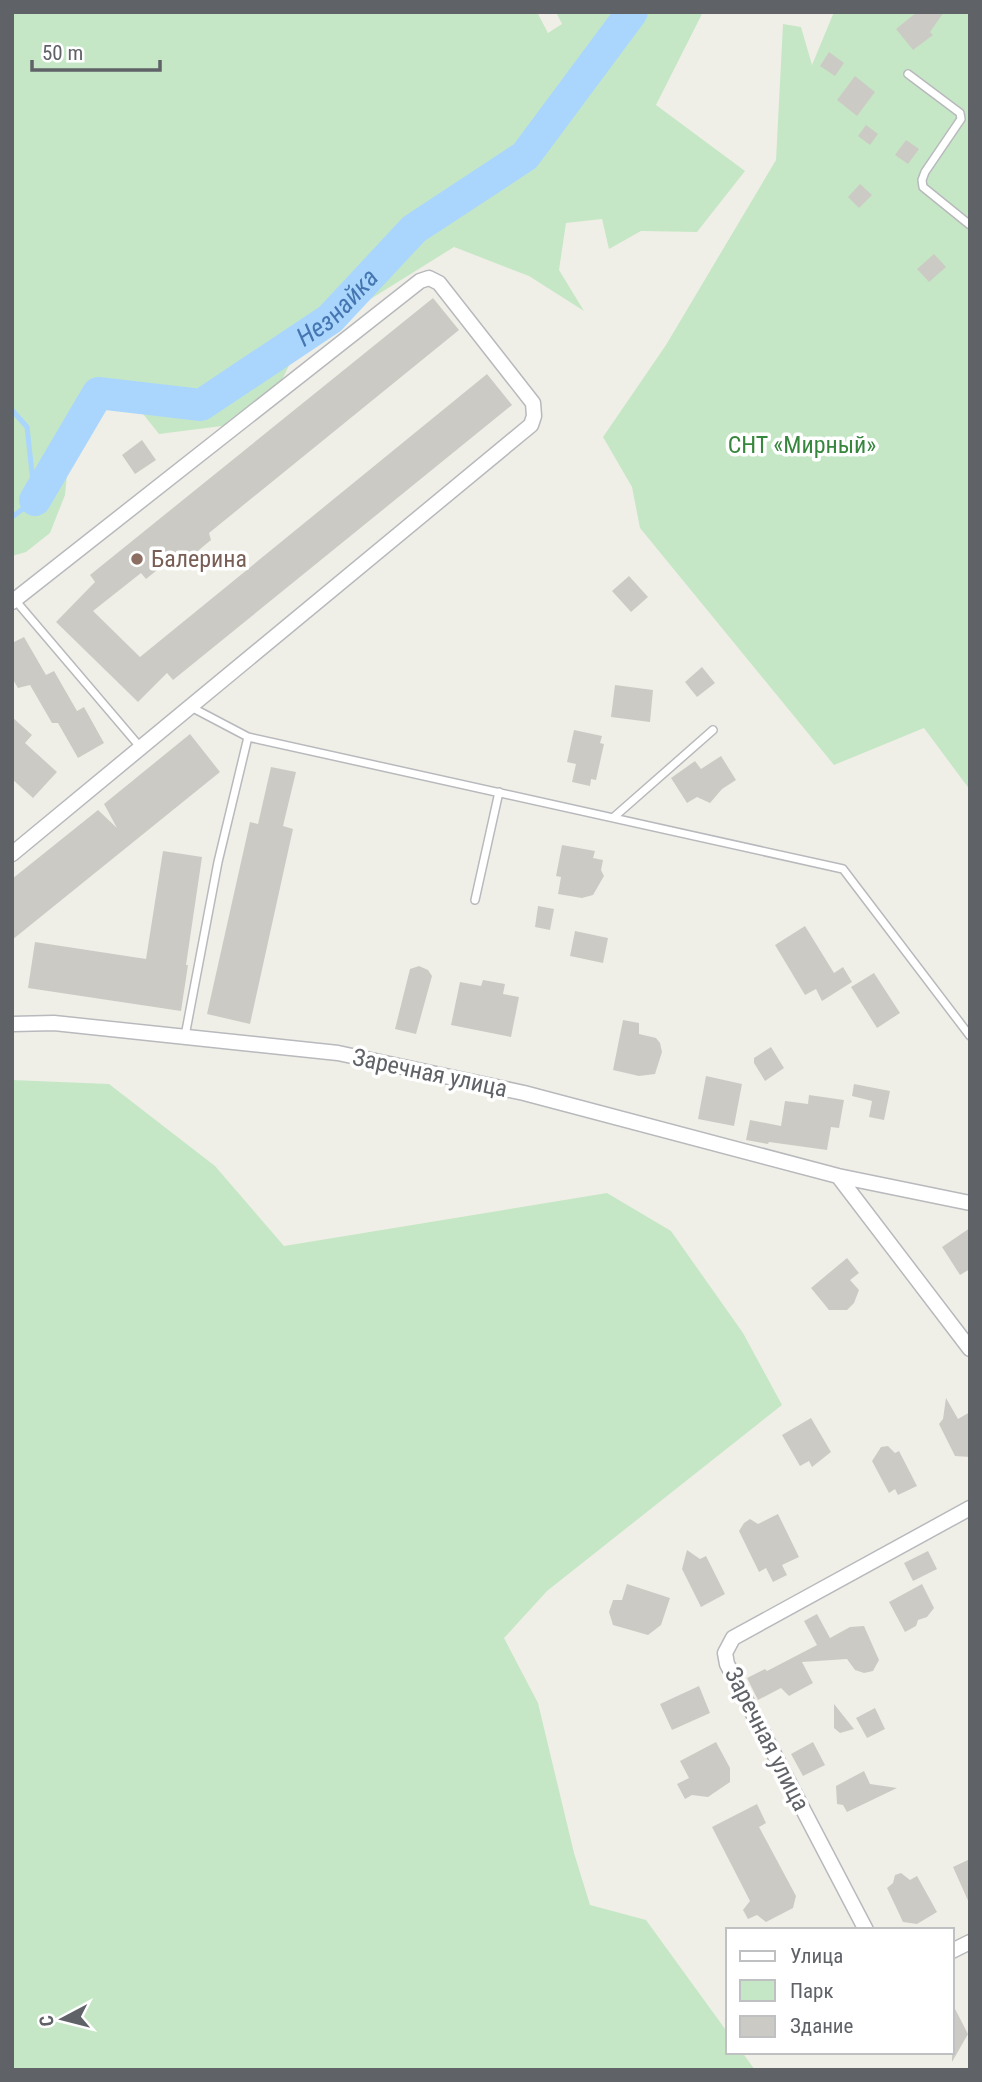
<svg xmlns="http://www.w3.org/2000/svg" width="982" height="2082" viewBox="0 0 982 2082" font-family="'Roboto Condensed',sans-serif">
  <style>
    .green { fill: #c5e7c6 }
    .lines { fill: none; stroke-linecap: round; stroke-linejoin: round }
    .stream { stroke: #aad6fe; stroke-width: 5 }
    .river { stroke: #aad6fe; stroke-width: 32 }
    .building { fill: #cccac4 }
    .lane-casing { stroke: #b8b9bd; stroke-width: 10 }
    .street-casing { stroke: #b8b9bd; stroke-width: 17 }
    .lane { stroke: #fff; stroke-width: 7 }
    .street { stroke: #fff; stroke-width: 14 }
    .education-dot { fill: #8d6e63; stroke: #fff; stroke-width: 2.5 }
    .labels { text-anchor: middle; stroke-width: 7; stroke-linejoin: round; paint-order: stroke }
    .park-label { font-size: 24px; fill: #37863e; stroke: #fff }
    .education-label { font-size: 24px; fill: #785e54; stroke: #fff; text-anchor: start }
    .street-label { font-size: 24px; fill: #5f6267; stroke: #fff }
    .water-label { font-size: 26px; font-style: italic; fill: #4576b1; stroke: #fff }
  </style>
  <rect width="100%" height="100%" fill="#f0efe7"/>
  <path class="green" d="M12,12H537L548,33L562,24L556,12H703L656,105L745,171L697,232L641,231L609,249L602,219L566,223L559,270L584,311L529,276L454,247L300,343L276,392L230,425L159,434L120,385L69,456L65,495L50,533L26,552L12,556Z
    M834,12H970V790L924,728L834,765L640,528L632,487L603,437L666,345L776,160L783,24L801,27L812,65Z
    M12,1080L109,1084L215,1166L284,1246L607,1193L671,1231L743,1333L782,1405L547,1591L504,1638L538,1703L574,1853L590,1905L646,1920L728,2033V2052H742L755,2070H12Z"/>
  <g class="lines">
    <path class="stream" d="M12,410L27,427L35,500L12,517"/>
    <path class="river" id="s1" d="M35,500L98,393L201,405L330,319L414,229L525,156L632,12"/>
  </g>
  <path class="building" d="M917,12H944L930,32L933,35L913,50L896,29Z
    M829,52L844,63L835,76L820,66Z
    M855,76L875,92L857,116L837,100Z
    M866,125L878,134L870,145L858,136Z
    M906,140L919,149L908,164L895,155Z
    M860,184L872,195L859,208L848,197Z
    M934,254L946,267L929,282L917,269Z
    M433,298L459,330L209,533L211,540L181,565L172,558L146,579L141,573L93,611L140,657L487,374L512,405L173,680L167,673L138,702L56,622L95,582L90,575Z
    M142,440L156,460L135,474L122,455Z
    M629,576L648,597L631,612L612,591Z
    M24,637L46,675L54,671L77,711L84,707L104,743L78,758L58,723H52L30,685L18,688L12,678V643Z
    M702,667L715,683L697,697L685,682Z
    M615,685L653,690L650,722L611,717Z
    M12,717L32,735L25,743L57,772L33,798L12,779Z
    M574,730L602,736L600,743L604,744L596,780L591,779L590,786L572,782L576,764L567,762Z
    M190,734L220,772L12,940V879L98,810L117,828L104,804Z
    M721,756L736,780L722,789L710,803L697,797L687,803L671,778L695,761L701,769Z
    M271,767L296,772L283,826L293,829L250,1024L207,1014L250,822L258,824Z
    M562,845L595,851L593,858L603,860L601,870L604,876L593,895L582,898L558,894L561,877L556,876Z
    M163,851L202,857L186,965H188L181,1011L28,988L35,942L146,959Z
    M538,906L554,909L550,930L535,927Z
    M805,926L834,973L843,967L852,982L822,1001L816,989L805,995L775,945Z
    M575,931L608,938L603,963L570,956Z
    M419,966L428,970L432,976L416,1034L395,1029L410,969Z
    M874,973L900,1013L877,1028L851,987Z
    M483,980L505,984L503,994L519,997L511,1037L451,1025L460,982L481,986Z
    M623,1020L639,1023V1034L656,1038L660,1043L662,1052L655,1074L639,1076L613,1070Z
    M771,1047L784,1068L765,1081L754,1063V1058Z
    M706,1076L742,1084L734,1126L698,1119Z
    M854,1084L890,1091L884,1120L869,1117L872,1101L852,1096Z
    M809,1095L844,1100L839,1128L831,1127L827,1150L769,1142L768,1144L746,1140L750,1120L781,1126L785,1101L808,1104Z
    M970,1228V1269L960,1275L942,1247Z
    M847,1258L859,1273L850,1280L859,1290L854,1303L847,1310H829L811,1288Z
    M946,1398L958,1419L970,1412V1457L955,1456L939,1424L943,1419Z
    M811,1418L831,1452L812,1467L809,1461L800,1466L782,1435Z
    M888,1446L895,1453L899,1451L917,1486L898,1495L895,1489L889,1493L872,1461L881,1447Z
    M778,1514L799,1557L782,1565L787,1575L773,1582L766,1568L759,1572L739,1531L744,1523L750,1519L758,1524Z
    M687,1550L700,1559L706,1556L725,1594L701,1607L682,1569Z
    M928,1551L937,1569L913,1581L904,1563Z
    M627,1584L670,1598L661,1625L648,1635L613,1625L609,1612L613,1600H622Z
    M922,1584L934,1608L927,1617L918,1620L916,1626L905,1632L889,1602Z
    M817,1614L830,1638L850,1627L864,1626L879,1660L873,1671L864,1673L855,1670L847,1659L802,1662L813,1683L789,1696L781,1688L758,1700L747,1678L765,1669L767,1671L817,1645L804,1621Z
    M699,1686L710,1713L672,1730L660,1704Z
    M834,1704L854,1729L840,1733L834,1728Z
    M875,1708L885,1729L867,1738L856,1718Z
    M716,1742L730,1768V1782L708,1797L692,1795L685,1799L677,1784L689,1778L680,1761Z
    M813,1742L825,1765L803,1776L791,1754Z
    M864,1771L870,1784L897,1788L847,1812L843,1805L837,1804L836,1786Z
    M757,1804L766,1823L759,1827L796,1896L793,1908L766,1922L757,1915L748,1919L743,1910L750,1901L712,1827Z
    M970,1859V1905L953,1867Z
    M901,1873L910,1880L917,1876L937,1912L917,1924L903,1922L887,1888L893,1883L895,1875Z
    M952,2003L968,2034L952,2062Z"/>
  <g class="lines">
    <defs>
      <path id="lane" d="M908,74L960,113L961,119L925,172L922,180L923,187L970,225
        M15,600L141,748
        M191,707L248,737L843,869L970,1036
        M614,817L713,730
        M475,900L499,792
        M185,1036L218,862L248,737"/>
      <path id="street" d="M12,602L420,281L429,278L439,283L533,403L534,416L531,425L12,854
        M12,1024L54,1023L338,1053L524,1093L838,1176L970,1203
        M838,1176L970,1349
        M866,1930L727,1664L725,1653L733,1638L970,1508
        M952,1951L970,1942"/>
    </defs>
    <use href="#lane" class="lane-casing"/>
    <use href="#street" class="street-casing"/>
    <use href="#lane" class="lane"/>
    <use href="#street" class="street"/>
  </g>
  <circle class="education-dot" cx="137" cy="559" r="7"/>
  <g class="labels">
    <g class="park-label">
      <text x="802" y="453">СНТ «Мирный»</text>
    </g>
    <g class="education-label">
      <text x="151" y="567">Балерина</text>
    </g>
    <g class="street-label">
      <text transform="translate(430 1073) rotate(12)" y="8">Заречная улица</text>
      <text transform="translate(767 1739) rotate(63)" y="8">Заречная улица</text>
    </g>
    <g class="water-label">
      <text dy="9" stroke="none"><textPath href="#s1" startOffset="396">Незнайка</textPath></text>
    </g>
  </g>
  <rect width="982" height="2082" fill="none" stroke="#5f6267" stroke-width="28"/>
  <rect x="726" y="1928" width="228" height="126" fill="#ffffff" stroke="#bfc0c2" stroke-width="2"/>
  <rect x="740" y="1951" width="35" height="10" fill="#ffffff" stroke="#bfc0c2" stroke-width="2"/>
  <text x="790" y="1963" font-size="21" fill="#5f6267">Улица</text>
  <rect x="740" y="1980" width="35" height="21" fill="#c5e7c6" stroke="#bfc0c2" stroke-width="2"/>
  <text x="790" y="1998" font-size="21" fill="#5f6267">Парк</text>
  <rect x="740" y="2016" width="35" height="21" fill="#cccac4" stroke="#bfc0c2" stroke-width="2"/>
  <text x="790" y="2033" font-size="21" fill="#5f6267">Здание</text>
  <g transform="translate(63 2019) rotate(263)" stroke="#ffffff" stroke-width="5" paint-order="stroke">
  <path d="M0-5L12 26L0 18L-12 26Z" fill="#5f6267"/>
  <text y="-10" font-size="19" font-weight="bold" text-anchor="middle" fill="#5f6267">С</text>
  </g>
  <path d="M32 60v10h128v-10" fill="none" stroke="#5f6267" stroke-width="3.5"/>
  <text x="42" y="60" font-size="21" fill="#5f6267" stroke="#ffffff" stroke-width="5" paint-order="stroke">50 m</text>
</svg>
